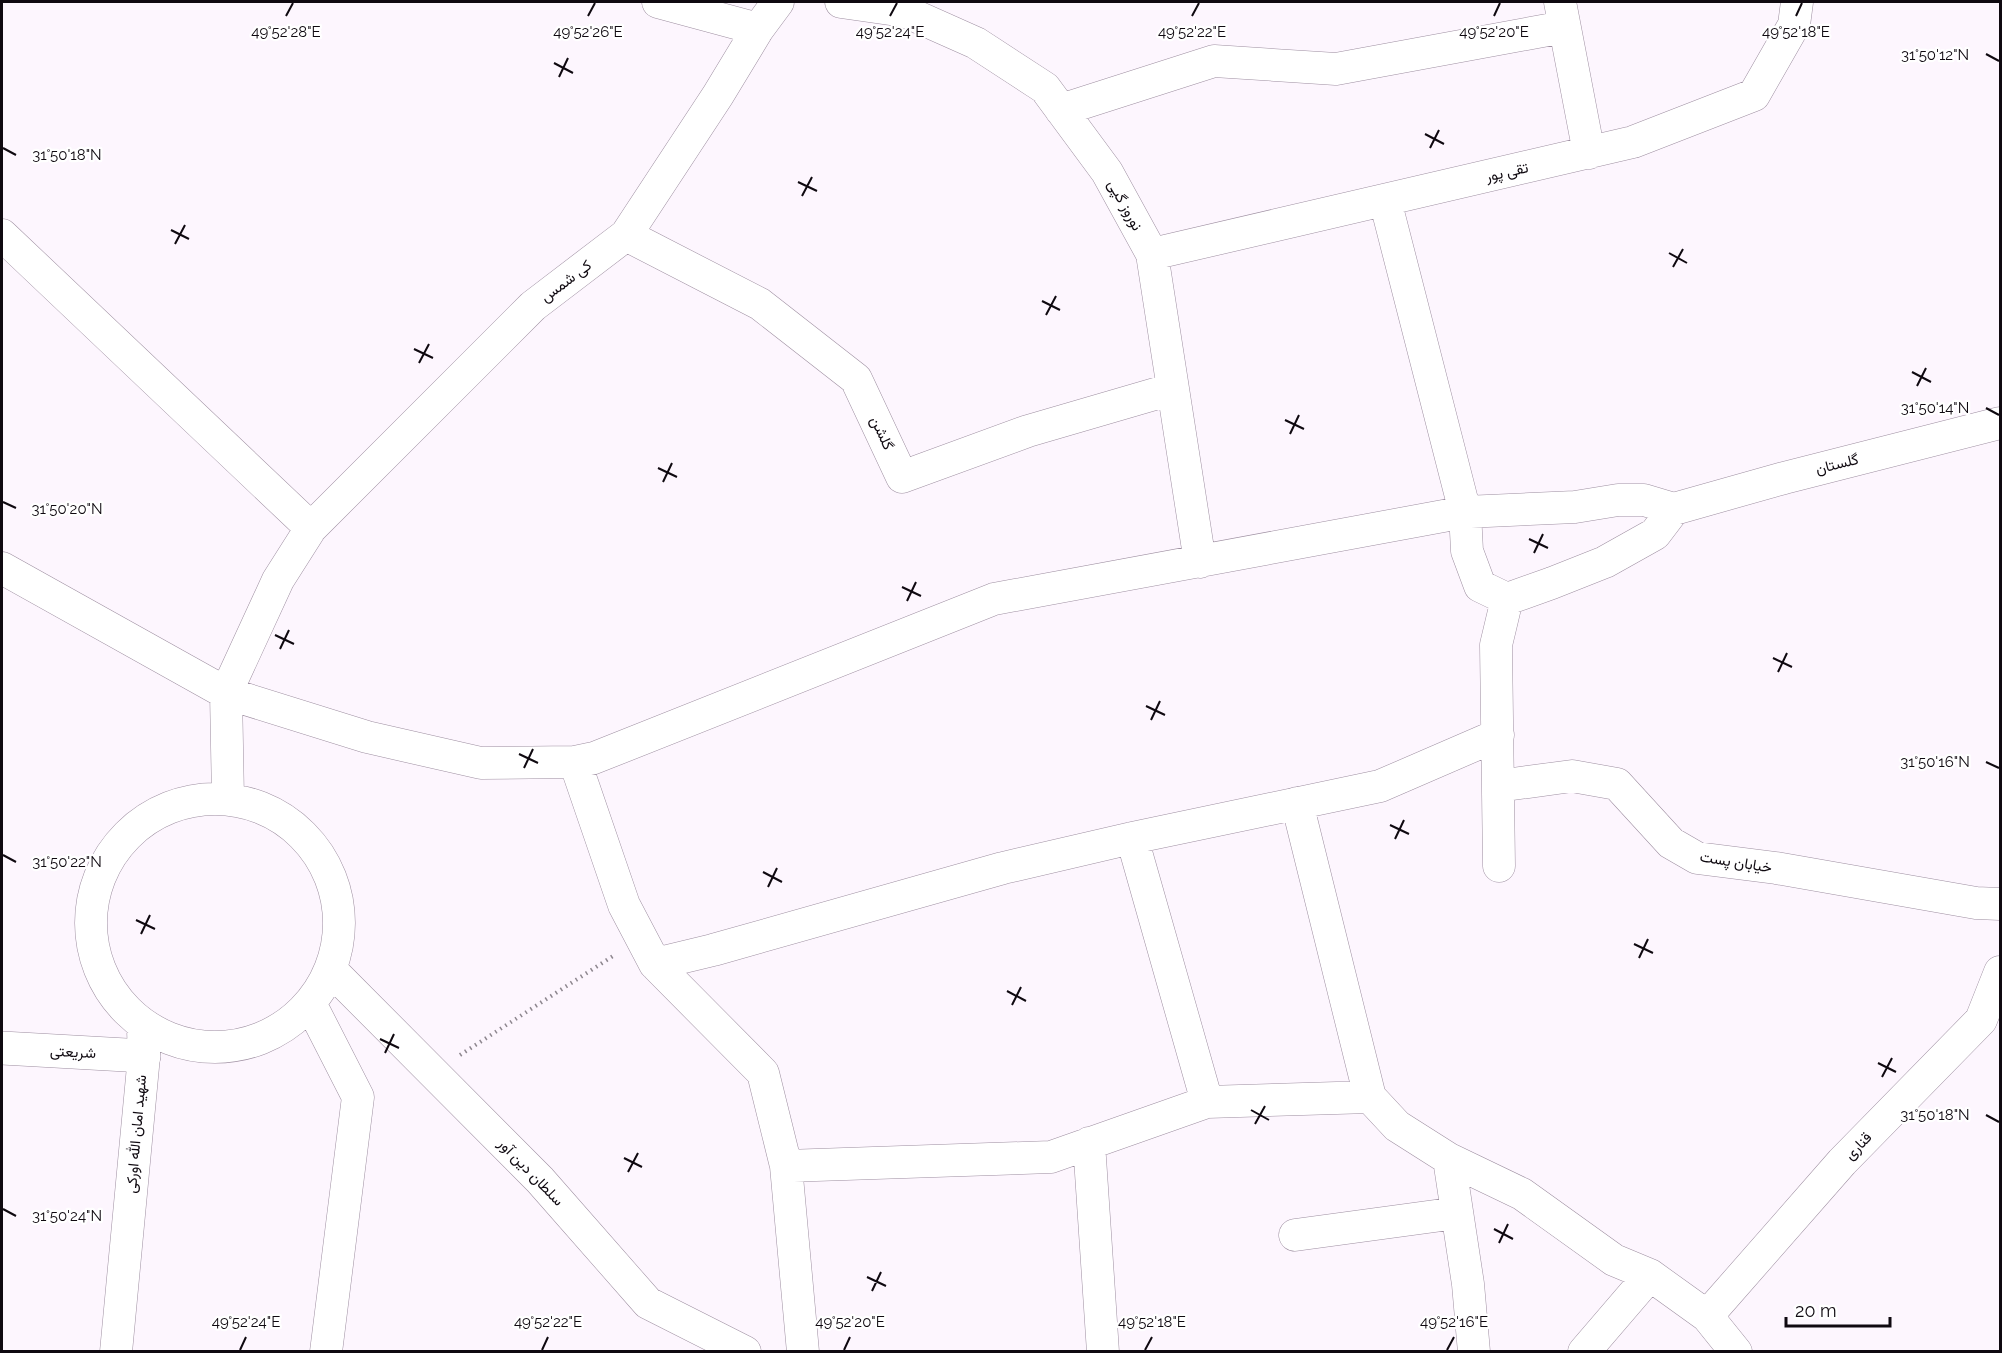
<svg xmlns="http://www.w3.org/2000/svg" width="2002" height="1353" viewBox="0 0 2002 1353" font-family="Raleway,Vazirmatn,sans-serif">
  <style>
    .lines { fill: none; stroke-linecap: round; stroke-linejoin: round }
    .minor-casing { stroke: #9e8fa1; stroke-width: 33 }
    .tertiary-casing { stroke: #9e8fa1; stroke-width: 34 }
    .path { stroke: #8e878f; stroke-width: 4; stroke-dasharray: 1.5 4.5; stroke-linecap: butt }
    .minor { stroke: #fff; stroke-width: 32 }
    .tertiary { stroke: #fff; stroke-width: 33 }
    .ticks { fill: none; stroke: #0f0910; stroke-width: 2 }
    .labels { text-anchor: middle; stroke-width: 4.5; stroke-linejoin: round; paint-order: stroke }
    .street-label { font-size: 15px; fill: #0f0910; stroke: #fff }
    .ticks-label { font-size: 15px; text-anchor: middle; fill: #0f0910; stroke: #fff; stroke-width: 4.5; stroke-linejoin: round; paint-order: stroke }
  </style>
  <rect width="100%" height="100%" fill="#fdf6fe"/>
  <g class="lines">
    <defs>
      <path id="minor" d="M658,2L758,29
        M841,2L904,11L976,43L1045,88L1107,172L1152,254L1200,562
        M1560,2L1589,153
        M1061,110L1214,61L1336,69L1564,27
        M2,235L311,528
        M626,235L760,304L856,379L902,477L1028,431L1172,389
        M1152,254L1633,142L1754,95L1794,25L1797,2
        M1618,500H1644L1674,509L1655,534L1605,562L1552,583L1507,599L1480,586L1467,551L1465,512L1575,507Z
        M1674,509L1784,478L2000,423
        M2,568L226,693L367,737L481,763L575,762L594,758L994,599L1465,512L1385,200
        M575,762L624,905L655,964L763,1073L786,1166L803,1352
        M1498,786L1572,776L1617,784L1671,843L1697,858L1776,868L1976,903L2000,904
        M228,799L226,693L278,580L311,528L533,306L626,235L718,95L758,29L778,2
        M91 923a124 124 0 1 1 248 0a124 124 0 1 1-248 0Z
        M1297,803L1370,1097L1397,1126L1449,1159L1468,1284L1474,1352
        M1132,838L1207,1102
        M1499,866L1496,645L1507,599
        M655,964L713,950L1003,868L1132,838L1380,786L1498,735
        M331,970L540,1180L648,1303L745,1352
        M310,1003L358,1097L326,1352
        M1089,1143L1103,1352
        M1449,1159L1522,1194L1614,1260L1650,1275L1707,1316L1736,1352
        M786,1166L1051,1157L1207,1102L1370,1097
        M1295,1235L1457,1213
        M1707,1316L1842,1162L1981,1020L2000,972
        M116,1352L144,1056L143,1030
        M1584,1352L1650,1275"/>
      <path id="tertiary" d="M2,1048L144,1056"/>
    </defs>
    <use href="#minor" class="minor-casing"/>
    <use href="#tertiary" class="tertiary-casing"/>
    <path class="path" d="M460,1055L613,956"/>
    <use href="#minor" class="minor"/>
    <use href="#tertiary" class="tertiary"/>
  </g>
  <path class="ticks" d="M286,16L293,3M588,16L595,3M890,16L897,3M1192,16L1199,3M1494,16L1500,3M1796,16L1802,3M1986,54L1999,61M554,63L573,73M559,77L568,58M1425,134L1444,144M3,148L16,155M1430,148L1439,130M798,182L817,191M802,196L812,177M171,230L189,239M175,244L185,225M1669,253L1687,263M1673,267L1683,249M1042,301L1060,310M1046,315L1056,296M414,349L433,358M419,363L429,344M1912,372L1931,382M1917,386L1926,368M1986,408L1999,415M1285,420L1304,429M1290,434L1299,415M658,468L677,477M663,482L672,463M3,502L16,508M1529,539L1548,548M1534,553L1543,534M902,587L921,596M907,601L916,582M275,635L294,644M280,649L289,630M1773,658L1792,667M1778,672L1787,653M1146,706L1165,715M1151,720L1160,701M519,754L538,763M1986,762L1999,768M524,768L533,749M1390,825L1409,834M1395,839L1404,820M3,855L16,862M763,872L782,882M768,887L777,868M136,920L155,929M141,934L150,915M1634,944L1653,953M1639,958L1648,939M1007,991L1026,1001M1012,1005L1021,987M380,1039L399,1048M385,1053L394,1034M1878,1063L1896,1072M1882,1077L1892,1058M1251,1110L1269,1120M1986,1115L1999,1122M1255,1124L1265,1106M624,1158L642,1167M628,1172L638,1153M3,1209L16,1216M1494,1229L1513,1239M1499,1243L1508,1224M867,1277L886,1286M872,1291L881,1272M240,1350L246,1337M542,1350L548,1337M844,1350L850,1337M1145,1350L1152,1337M1447,1350L1454,1337"/>
  <g class="labels">
    <g class="street-label">
      <text transform="translate(1507 172) rotate(-13)" y="5">تقی پور</text>
      <text transform="translate(1125 205) rotate(61)" y="5">نوروز گپی</text>
      <text transform="translate(566 281) rotate(-37)" y="5">کی شمس</text>
      <text transform="translate(882 433) rotate(65)" y="5">گلشن</text>
      <text transform="translate(1837 464) rotate(-14)" y="5">گلستان</text>
      <text transform="translate(1736 862) rotate(9)" y="5">خیابان پست</text>
      <text transform="translate(73 1052) rotate(3)" y="5">شریعتی</text>
      <text transform="translate(136 1134) rotate(-85)" y="5">شهید امان الله اورکی</text>
      <text transform="translate(1858 1146) rotate(-46)" y="5">قناری</text>
      <text transform="translate(531 1172) rotate(46)" y="5">سلطان دین آور</text>
    </g>
  </g>
  <g class="ticks-label">
    <text x="286" y="37">49°52'28"E</text>
    <text x="588" y="37">49°52'26"E</text>
    <text x="890" y="37">49°52'24"E</text>
    <text x="1192" y="37">49°52'22"E</text>
    <text x="1494" y="37">49°52'20"E</text>
    <text x="1796" y="37">49°52'18"E</text>
    <text x="1935" y="60">31°50'12"N</text>
    <text x="67" y="160">31°50'18"N</text>
    <text x="1935" y="413">31°50'14"N</text>
    <text x="67" y="514">31°50'20"N</text>
    <text x="1935" y="767">31°50'16"N</text>
    <text x="67" y="867">31°50'22"N</text>
    <text x="1935" y="1120">31°50'18"N</text>
    <text x="67" y="1221">31°50'24"N</text>
    <text x="246" y="1327">49°52'24"E</text>
    <text x="548" y="1327">49°52'22"E</text>
    <text x="850" y="1327">49°52'20"E</text>
    <text x="1152" y="1327">49°52'18"E</text>
    <text x="1454" y="1327">49°52'16"E</text>
  </g>
  <rect width="2002" height="1353" fill="none" stroke="#0f0910" stroke-width="6"/>
  <path d="M1786 1317v9h104v-9" fill="none" stroke="#0f0910" stroke-width="3"/>
  <text x="1795" y="1317" font-size="18" fill="#0f0910" stroke="#ffffff" stroke-width="4.5" paint-order="stroke">20 m</text>
</svg>
